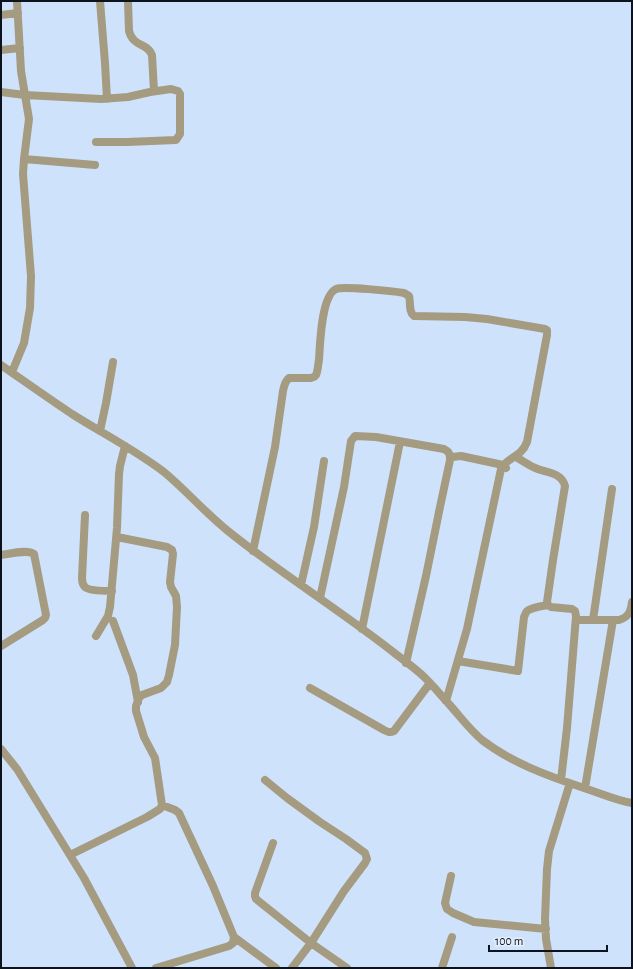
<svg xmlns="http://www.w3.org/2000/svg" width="633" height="969" viewBox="0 0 633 969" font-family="'Alegreya Sans',sans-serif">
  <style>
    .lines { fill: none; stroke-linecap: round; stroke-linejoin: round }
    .minor { stroke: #a59b81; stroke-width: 8 }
  </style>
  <rect width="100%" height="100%" fill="#cfe2fb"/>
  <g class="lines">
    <path class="minor" d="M100,1L105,63L107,99
      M128,1L129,31C133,47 148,43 152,55L154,91
      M1,15L18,13
      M1,50L20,48
      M1,92L25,95L101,99L128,97L150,92L171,89L178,91L180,94V134L176,140L127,142H96
      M24,159L95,165
      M1,365C24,381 48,398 72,414C102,433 135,450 164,472C188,492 208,516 233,535C286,577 344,613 397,655C405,661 413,667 421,674C431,683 439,693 448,703C459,715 469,729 482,740C512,763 548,776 584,788C600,793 615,800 632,803
      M12,372L24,343L30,308L31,276L23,174L24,159L29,119L21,71L17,1
      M100,431L106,403L113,362
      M450,456L452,457L461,456L503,465L506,468
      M516,457C521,460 527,464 533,467C544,473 561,471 565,486L553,560L547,602L548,605L551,607L572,609L575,611L576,616L567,728L561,780
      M85,515L82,578C82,582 83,585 85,587C89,591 106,591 112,591
      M253,551L275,447L283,391C284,386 285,381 289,378H311C313,377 314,378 316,375C318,371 318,364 319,360C320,345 321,296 336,289C343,286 393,291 404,293L409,296C411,302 408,311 414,316L465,317L487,319L545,329L547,330V335L527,442C521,458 507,457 501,469L467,629L446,701
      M1,555C10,554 27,549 34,554L46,615L45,618L43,620L1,646
      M301,585L314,527L324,461
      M320,598L344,487L351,441L355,436L376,437L444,449C450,452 450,455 450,460L440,507L426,576L406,663
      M576,620H619C629,617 631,611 632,602
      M593,620L612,489
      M113,621L133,675L138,702
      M362,629L400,442
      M96,636L108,616L110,607L117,528L119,474L120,466L125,446
      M458,661L518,671L524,617C525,615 526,612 527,611C532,607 542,606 548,605
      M310,688L384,730C388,732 390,733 394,731L430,683
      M1,749L17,769L84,878L132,968
      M265,780L287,798L320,822L346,839L365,853L367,859L365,863L344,891L311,943L292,968
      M585,788L613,620
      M273,843L255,893V896L256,899L311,943L347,968
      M70,855L147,817L160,809L162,805L155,758L144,737L136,711V706L139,698L142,695L161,688L167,682L169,675L175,645L177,607L176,596L171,587L170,582L173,554L172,550L167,547L117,537
      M451,876L445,903L447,909L453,913L474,922L546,929
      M234,937L276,968
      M156,968L229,946L233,943L234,937L213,886L179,813L175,810L162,805
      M442,968L452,937
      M551,968L546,939L545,919L547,869L549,851L570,783"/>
  </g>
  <rect width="633" height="969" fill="none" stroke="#0c131e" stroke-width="4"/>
  <path d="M489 945v6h118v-6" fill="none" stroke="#0c131e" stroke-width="2"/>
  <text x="495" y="945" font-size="12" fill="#0c131e" stroke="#e5eefb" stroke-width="3" paint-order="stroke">100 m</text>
</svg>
